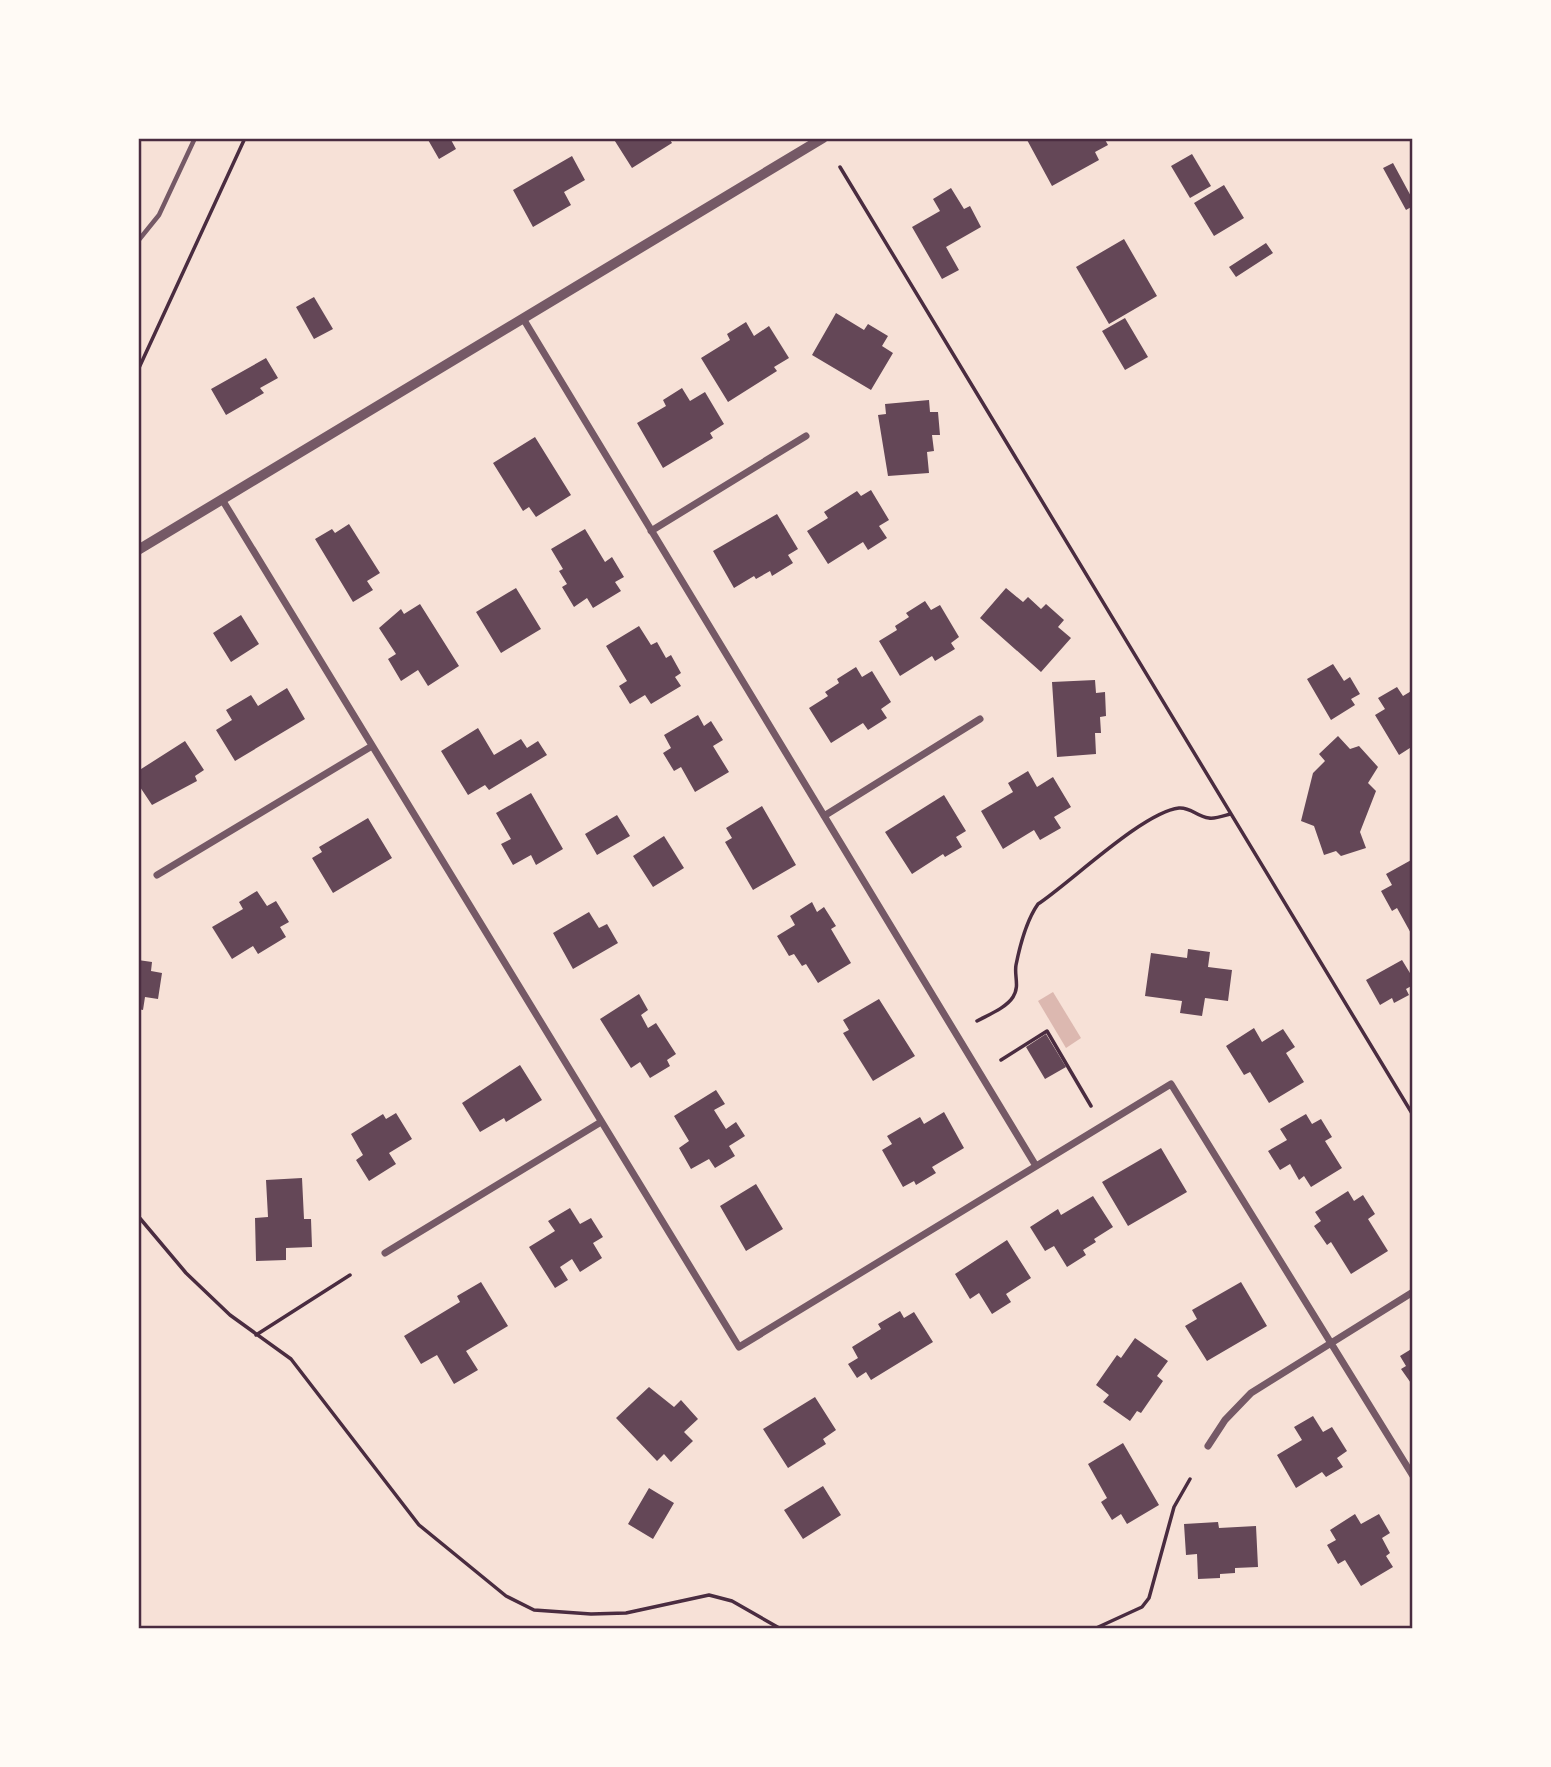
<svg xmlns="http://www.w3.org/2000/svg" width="1551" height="1767" viewBox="0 0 1551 1767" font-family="Raleway,sans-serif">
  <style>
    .water { fill: #dcb8b0 }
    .building { fill: #644757 }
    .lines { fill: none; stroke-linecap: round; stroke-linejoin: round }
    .path { stroke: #4a2c40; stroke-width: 3.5 }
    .service { stroke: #755966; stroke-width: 4.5 }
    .minor { stroke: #755966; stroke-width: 7 }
    .tertiary { stroke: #755966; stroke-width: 10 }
    .neatline { fill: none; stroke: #4a2c40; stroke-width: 2.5 }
  </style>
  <rect width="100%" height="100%" fill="#f7e1d7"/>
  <path class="water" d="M1053,992L1081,1038L1066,1048L1038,1001Z"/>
  <path class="building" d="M427,138H450L456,149L439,159Z
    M613,138H669L672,143L632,168Z
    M1026,138H1104L1108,145L1095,152L1099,160L1052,186Z
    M1192,154L1211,186L1190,198L1171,166Z
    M572,156L585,180L564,192L571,205L533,227L513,190Z
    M1393,163L1413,200V206L1406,210L1383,168Z
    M1224,185L1244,218L1214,236L1194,203Z
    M951,188L964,209L970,206L981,227L946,247L959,270L942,279L912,227L940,211L933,199Z
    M1124,239L1157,296L1109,324L1076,267Z
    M1266,243L1273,253L1236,277L1229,267Z
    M314,297L333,329L314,339L296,307Z
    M836,313L864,330L868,324L888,336L882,346L893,353L871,390L812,355Z
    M1125,318L1148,357L1125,370L1102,331Z
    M746,322L754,336L769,326L789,358L774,367L777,371L728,402L701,358L730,340L727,334Z
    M266,358L278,378L260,388L264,393L226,415L211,389Z
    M682,388L690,401L705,392L724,424L710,433L713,438L663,468L637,423L666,406L663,400Z
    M929,400L930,412H938L940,435H932L934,451L927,452L929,473L888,476L878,415L886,414L885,404Z
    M535,437L571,495L536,517L529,507L523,511L493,463Z
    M871,490L889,520L879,526L887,538L868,550L863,542L828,564L807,531L828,518L824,512L857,491L861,496Z
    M777,514L798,549L788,555L793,563L772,576L770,571L756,579L754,576L734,588L713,551Z
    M349,524L380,573L367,581L373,590L353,602L315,539L332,529L335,533Z
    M585,529L605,562L612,557L624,577L615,582L621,591L593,608L587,598L574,607L562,587L567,584L559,571L563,569L551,549Z
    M516,588L541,629L501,653L476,612Z
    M1006,588L1023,602L1028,597L1041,609L1046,604L1064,620L1058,627L1071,638L1041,672L980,618Z
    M925,601L931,610L940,605L959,637L951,643L955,649L935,661L932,656L900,676L879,641L897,630L895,626L909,617L906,613Z
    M420,604L459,666L428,686L418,670L401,681L388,659L396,654L379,628L401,609L404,614Z
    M241,615L259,644L231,662L213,633Z
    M639,626L651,645L657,642L666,658L671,655L681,673L675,677L681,686L651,704L645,695L630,704L619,686L627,681L606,646Z
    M1333,664L1344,681L1350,677L1360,694L1351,699L1355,705L1331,720L1307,679Z
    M856,667L862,677L872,671L891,702L881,709L887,718L868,730L863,723L831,743L809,708L828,696L825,692L839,683L837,679Z
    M1095,680L1096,693L1105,692L1106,716L1100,717L1101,733H1095L1096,754L1057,757L1052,682Z
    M1397,687L1403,696L1413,690V746L1399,755L1375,715L1385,709L1378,698Z
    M287,688L305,719L235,761L216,730L232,720L226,710L251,695L258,706Z
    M698,715L704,726L711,721L723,740L713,746L729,772L695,792L681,767L674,771L663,753L671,748L664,735Z
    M478,728L494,755L521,739L527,748L538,741L547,755L489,790L485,785L468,795L441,751Z
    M1338,736L1350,749L1359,746L1378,767L1368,783L1376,791L1360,832L1366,848L1341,856L1336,851L1324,855L1314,826L1301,821L1313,773L1325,761L1319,754Z
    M185,741L204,770L195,776L197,781L152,805L138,784V771Z
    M1028,771L1037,787L1053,777L1071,807L1054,817L1061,828L1040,840L1034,830L1003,849L981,811L1013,792L1008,783Z
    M531,793L563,849L536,865L531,855L513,865L501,844L511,839L496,813Z
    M944,795L966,831L956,837L962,847L945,857L943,854L912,874L885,832Z
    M762,806L796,865L753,890L725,842L732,838L726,828Z
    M617,815L630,836L597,855L585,834Z
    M368,818L392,858L333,893L312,858L322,852L319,847Z
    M664,836L684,868L653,887L633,856Z
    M1413,859V937L1397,908L1392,911L1381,891L1392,885L1386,874Z
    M257,891L267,906L276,901L289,922L280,927L286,937L258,954L253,946L232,959L212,927L243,909L239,902Z
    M812,902L817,912L824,907L836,926L831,929L851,963L818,983L806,964L802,966L794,954L789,956L777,936L795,925L790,916Z
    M589,912L599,928L607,924L618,943L573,969L553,933Z
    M1188,949L1210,952L1208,967L1232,970L1228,1001L1205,998L1202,1016L1180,1013L1182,1001L1145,996L1151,953L1187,958Z
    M138,960L152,962L151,971L162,973L158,999L145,997L143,1010L138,1009Z
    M1402,960L1413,978V985L1406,989L1409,995L1394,1003L1392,998L1380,1005L1366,980Z
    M639,994L648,1010L641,1015L648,1028L656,1023L676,1054L667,1060L670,1066L650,1078L640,1062L631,1068L600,1019Z
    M879,999L915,1056L873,1081L843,1033L849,1030L843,1020Z
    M1254,1028L1262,1042L1283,1029L1295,1047L1286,1053L1304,1082L1269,1103L1250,1072L1244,1075L1226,1046Z
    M1046,1034L1066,1067L1045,1079L1026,1047Z
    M520,1065L542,1100L506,1122L504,1118L480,1132L462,1103Z
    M716,1090L725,1104L714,1110L726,1129L736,1122L745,1136L729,1146L735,1156L715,1168L709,1159L691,1169L679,1148L689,1141L674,1116Z
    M944,1112L964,1148L932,1167L936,1173L916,1185L914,1181L903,1187L882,1150L892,1144L887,1136L920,1117L924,1124Z
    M396,1113L412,1139L389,1153L396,1164L369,1181L356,1160L363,1155L351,1134L383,1114L386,1119Z
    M1306,1114L1312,1124L1321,1119L1332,1137L1325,1141L1342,1168L1311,1187L1304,1176L1299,1180L1290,1164L1280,1170L1268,1151L1287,1140L1280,1129Z
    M1161,1148L1187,1192L1128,1226L1102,1182Z
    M302,1178L304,1219H311L312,1247L286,1248V1260L256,1261L255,1218L268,1217L266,1180Z
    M756,1184L783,1229L746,1251L720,1206Z
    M1348,1191L1354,1201L1363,1195L1375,1214L1368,1219L1388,1251L1351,1274L1331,1242L1327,1245L1314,1226L1321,1221L1315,1212Z
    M1093,1196L1113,1227L1094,1239L1096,1242L1083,1250L1086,1255L1067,1267L1054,1246L1045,1251L1030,1227L1058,1209L1061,1215Z
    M570,1208L580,1224L591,1218L603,1237L593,1243L602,1258L580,1272L572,1259L560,1267L568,1280L555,1288L529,1247L555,1231L548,1221Z
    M1007,1240L1031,1278L1006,1294L1011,1302L992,1314L979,1293L970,1299L955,1274Z
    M481,1282L508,1326L466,1351L478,1370L454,1384L437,1355L421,1364L404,1336L460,1302L457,1296Z
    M1241,1282L1267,1326L1207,1361L1185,1326L1197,1319L1192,1310Z
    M900,1311L904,1318L914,1312L933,1342L871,1380L866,1372L857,1378L848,1364L858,1358L852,1347L881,1329L878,1324Z
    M1135,1338L1168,1361L1157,1376L1163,1381L1141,1413L1137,1411L1130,1421L1103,1402L1109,1395L1096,1385L1117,1355L1121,1358Z
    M1413,1348V1386L1401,1369L1406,1366L1400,1356Z
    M649,1387L674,1407L681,1400L698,1419L684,1432L693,1441L671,1462L664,1454L657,1461L616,1418Z
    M815,1397L836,1430L823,1439L826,1444L788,1468L763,1429Z
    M1313,1416L1323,1432L1332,1427L1347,1451L1337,1458L1343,1467L1326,1477L1322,1472L1296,1488L1277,1455L1302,1440L1294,1427Z
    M1123,1443L1159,1505L1127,1524L1121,1514L1112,1520L1101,1502L1107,1498L1088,1464Z
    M823,1486L841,1515L803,1539L784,1510Z
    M649,1488L674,1503L653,1539L628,1524Z
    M1355,1514L1361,1524L1379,1514L1390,1533L1382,1538L1390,1553L1386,1556L1393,1567L1361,1586L1345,1560L1338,1564L1327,1545L1336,1540L1330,1530Z
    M1218,1522L1219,1528L1256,1526L1258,1567L1235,1568V1573L1220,1574V1578L1198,1579L1197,1554L1186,1555L1184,1524Z"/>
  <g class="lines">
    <path class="path" d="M840,167L1413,1115
      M138,370L245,138
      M977,1021C988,1015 1006,1008 1013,997C1020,986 1014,976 1016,965C1020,945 1026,921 1038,904C1070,883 1143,812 1179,808C1191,807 1197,817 1209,818C1215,819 1223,816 1230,814
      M1001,1060L1047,1031L1091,1106
      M138,1216L186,1273L230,1315L291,1359L419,1525L506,1596L534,1610L591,1614L626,1613L709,1595L732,1601L781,1629
      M256,1335L350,1275
      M1094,1629L1142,1607L1149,1598L1174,1507L1190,1479"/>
    <path class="service" d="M138,241L159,215L195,138"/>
    <path class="minor" d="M524,320L1036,1166
      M223,501L739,1347L1171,1084L1413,1476
      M651,531L806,436
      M824,816L980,719
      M157,875L372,746
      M385,1253L601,1122
      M1208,1446L1225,1420L1251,1393L1413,1292"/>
    <path class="tertiary" d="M138,550L823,138"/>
  </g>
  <rect width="1551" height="1767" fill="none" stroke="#fffaf5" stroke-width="280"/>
  <rect x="140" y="140" width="1271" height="1487" class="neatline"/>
</svg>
